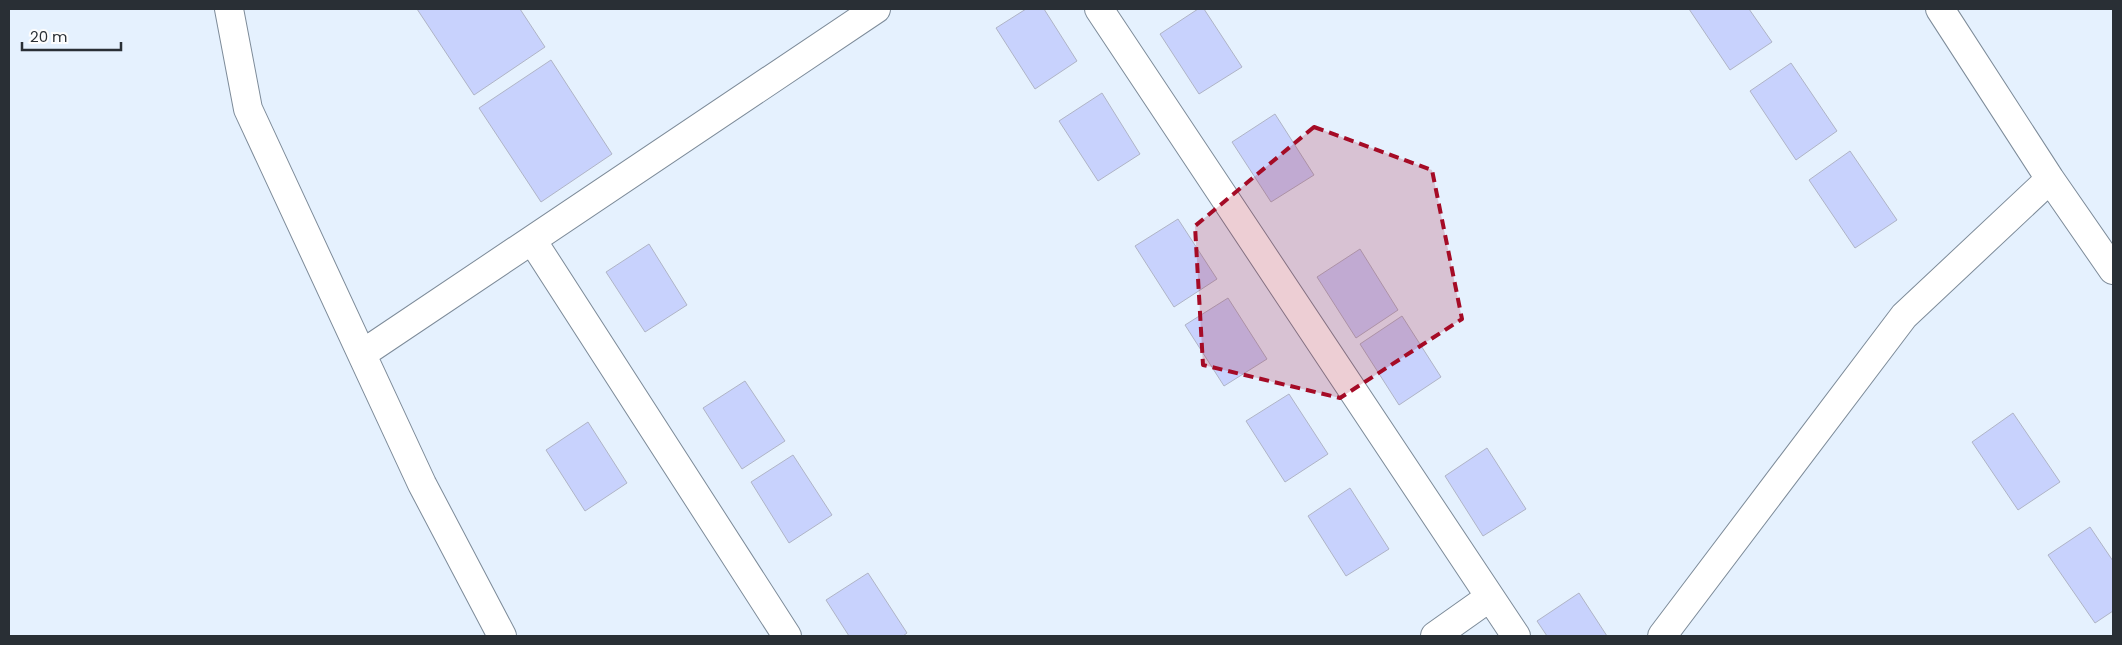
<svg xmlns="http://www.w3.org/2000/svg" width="2122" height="645" viewBox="0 0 2122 645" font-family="Poppins,sans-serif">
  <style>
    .building { fill: #c8d2fd; stroke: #afb4c6 }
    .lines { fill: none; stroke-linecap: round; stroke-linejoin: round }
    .minor-casing { stroke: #7d8b99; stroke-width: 30 }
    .minor { stroke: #fff; stroke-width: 28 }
    .marked { fill: #a50b26; fill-opacity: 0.2; stroke: #a50b26; stroke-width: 4; stroke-dasharray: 10 6; stroke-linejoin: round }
  </style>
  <rect width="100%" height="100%" fill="#e5f1fe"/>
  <path class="building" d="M417,9H520L545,47L474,95Z
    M1026,9H1044L1077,61L1035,89L996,28Z
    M1198,9H1204L1242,67L1199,94L1160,34Z
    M1689,9H1749L1772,42L1730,70Z
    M551,60L612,154L541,202L479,108Z
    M1791,63L1837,131L1796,160L1750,91Z
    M1102,93L1140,154L1098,181L1059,121Z
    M1275,114L1314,175L1271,202L1232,142Z
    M1850,151L1897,220L1855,248L1809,180Z
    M1178,219L1217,279L1174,307L1135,246Z
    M649,244L687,305L645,332L606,272Z
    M1360,249L1398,310L1356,338L1317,277Z
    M1228,298L1267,359L1224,386L1185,325Z
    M1402,316L1441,377L1399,405L1360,344Z
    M745,381L785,441L742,469L703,408Z
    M1289,394L1328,454L1285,482L1246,421Z
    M2013,413L2060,482L2018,510L1972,442Z
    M588,422L627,483L585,511L546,450Z
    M1487,448L1526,509L1483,536L1445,476Z
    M793,455L832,515L789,543L751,482Z
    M1350,488L1389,549L1346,576L1308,516Z
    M2090,527L2113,561V611L2095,623L2048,555Z
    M868,573L907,633L903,636H849L826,600Z
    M1579,593L1607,636H1547L1537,621Z"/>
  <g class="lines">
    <defs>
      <path id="minor" d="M229,9L248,109L422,484L502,636
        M1099,9L1516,636
        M1940,9L2050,179L2113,270
        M532,240L787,636
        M362,354L876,9
        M1435,636L1490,597
        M1662,636L1904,316L2050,179"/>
    </defs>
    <use href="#minor" class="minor-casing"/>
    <use href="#minor" class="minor"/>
  </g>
  <path class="marked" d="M1314,127L1432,170L1462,319L1340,398L1203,365L1195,226Z"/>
  <rect width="2122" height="645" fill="none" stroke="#292f35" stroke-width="20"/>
  <path d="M22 42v8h99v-8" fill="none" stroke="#292f35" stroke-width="2.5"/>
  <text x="30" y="42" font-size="15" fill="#292f35" stroke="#fdfdfd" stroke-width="4" paint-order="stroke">20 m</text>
</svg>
